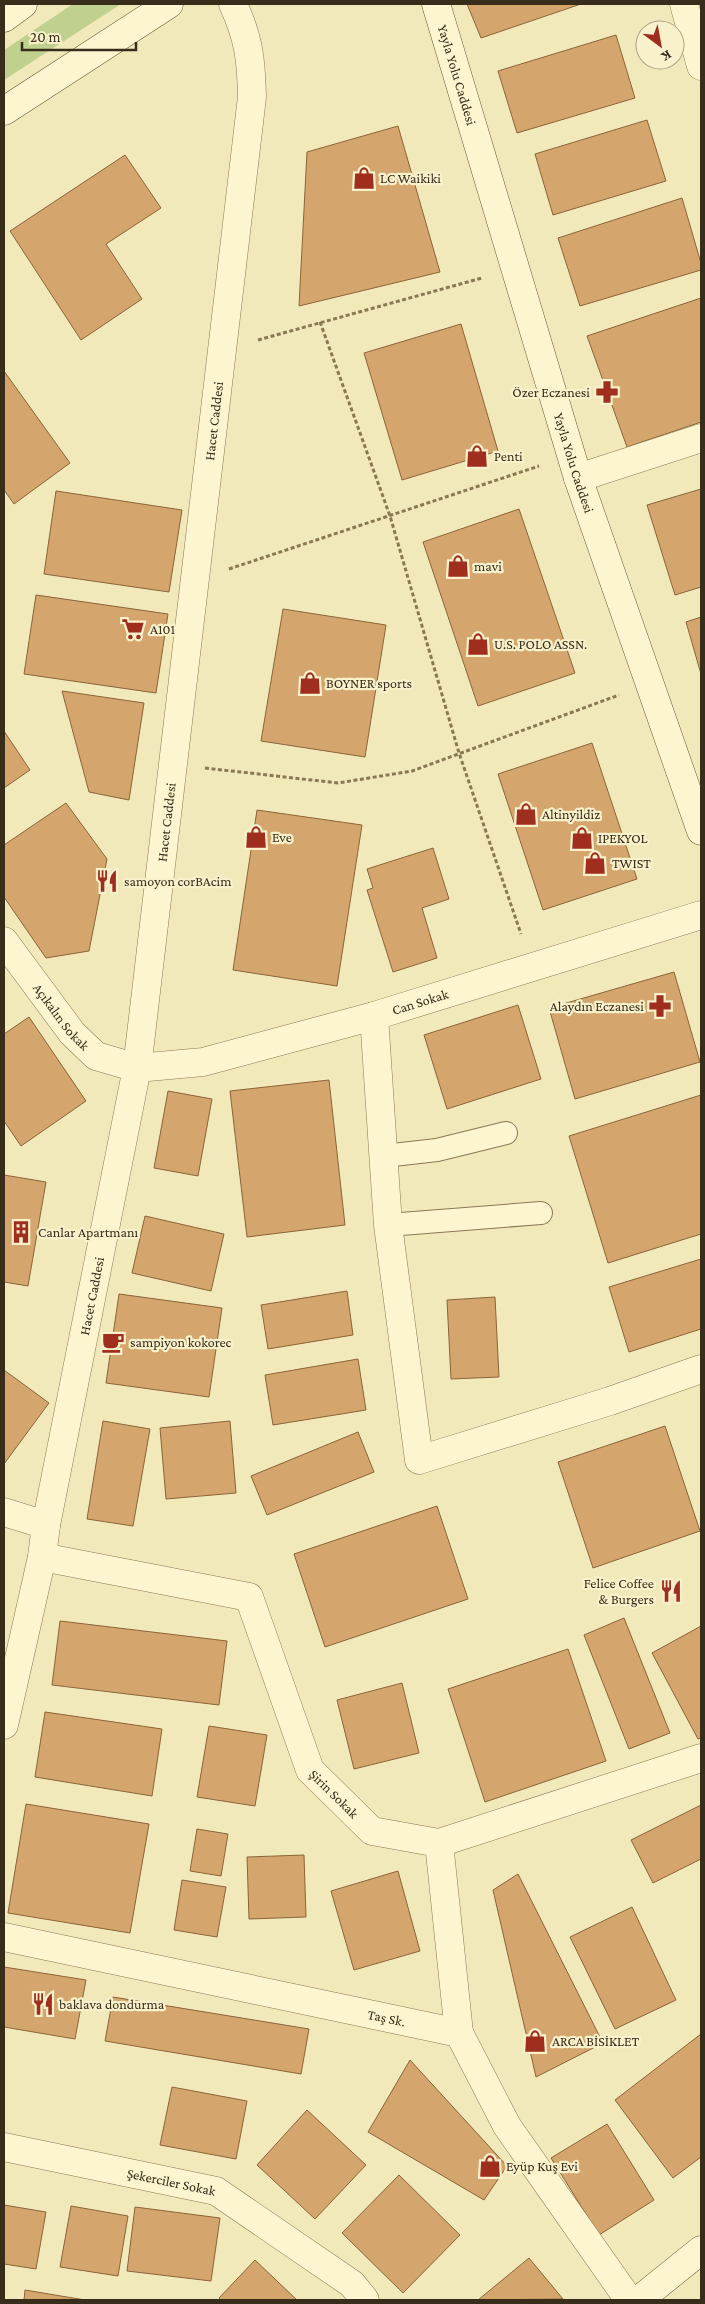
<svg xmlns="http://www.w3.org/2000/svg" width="705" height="2304" viewBox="0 0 705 2304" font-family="'Crimson Pro',serif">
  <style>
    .green { fill: #c0d08e }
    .building { fill: #d4a56d; stroke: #8b6437 }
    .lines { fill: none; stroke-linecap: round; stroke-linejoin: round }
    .lane-casing { stroke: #8a7853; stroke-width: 24 }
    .street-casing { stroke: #8a7853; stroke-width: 29 }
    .secondary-casing { stroke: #6c5837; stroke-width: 29 }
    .path { stroke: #8a7853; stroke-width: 3; stroke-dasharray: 4 2.5; stroke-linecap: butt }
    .lane { stroke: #fcf5cf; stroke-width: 22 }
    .street { stroke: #fcf5cf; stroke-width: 28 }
    .secondary { stroke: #fcf5cf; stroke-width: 28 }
    .labels { text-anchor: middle; stroke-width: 4.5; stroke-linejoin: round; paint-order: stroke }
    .street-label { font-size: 14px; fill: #382c1a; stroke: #f8f1cb }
    .poi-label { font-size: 14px; fill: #382c1a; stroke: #f8f1cb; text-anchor: start }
  </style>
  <rect width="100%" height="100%" fill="#f2e9bb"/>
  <path class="green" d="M73,4H121L4,80V50Z"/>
  <path class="building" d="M467,4H581L481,38Z
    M616,35L635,98L517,133L498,71Z
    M647,120L666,181L553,215L535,154Z
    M398,126L440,272L299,306L307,152Z
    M125,155L161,208L106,244L142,299L81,340L10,231Z
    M682,198L701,263V270L580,306L558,238Z
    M701,298V422L627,447L587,336Z
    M461,324L498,451L402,480L364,353Z
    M4,371L70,463L14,504L4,490Z
    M701,489V587L675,595L647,505Z
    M56,491L182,510L169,592L44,574Z
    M519,509L575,673L478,706L423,542Z
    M36,595L168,614L156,693L24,674Z
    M283,609L386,625L365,757L261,741Z
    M701,617V674L686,622Z
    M62,691L144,703L129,800L89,792Z
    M4,731L30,770L4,788Z
    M592,743L637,879L543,910L498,774Z
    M66,803L107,859L89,951L46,958L4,897V845Z
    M257,810L362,825L337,986L233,970Z
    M433,848L449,899L422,908L437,958L393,972L367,890L373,888L367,869Z
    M674,972L700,1062L575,1099L549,1008Z
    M518,1005L541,1079L447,1109L424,1035Z
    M29,1017L86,1101L21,1146L4,1121V1034Z
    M329,1080L345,1225L247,1237L230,1091Z
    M168,1091L212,1099L198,1176L154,1168Z
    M701,1095V1234L608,1263L569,1136Z
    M4,1175L46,1182L28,1286L4,1282Z
    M145,1216L224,1234L211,1291L132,1273Z
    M701,1259V1329L629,1352L609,1287Z
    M347,1291L353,1335L268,1349L261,1305Z
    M119,1294L222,1308L209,1397L106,1383Z
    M495,1297L499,1377L451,1379L447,1300Z
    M358,1359L366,1410L273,1425L265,1375Z
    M4,1370L49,1403L4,1464Z
    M103,1421L150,1429L133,1526L87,1519Z
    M230,1421L236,1493L166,1499L160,1428Z
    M665,1426L700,1531L593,1568L558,1462Z
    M358,1432L374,1472L267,1515L251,1476Z
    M437,1506L468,1599L325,1647L294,1554Z
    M624,1618L670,1733L629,1749L584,1635Z
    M60,1621L227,1641L219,1705L52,1685Z
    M701,1626V1738L698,1739L652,1653Z
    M568,1649L606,1761L485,1802L448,1689Z
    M402,1683L419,1753L354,1769L337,1700Z
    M45,1712L162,1729L152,1796L35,1777Z
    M209,1726L267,1735L255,1806L197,1797Z
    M26,1804L149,1824L130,1933L8,1913Z
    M701,1805V1859L653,1883L631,1840Z
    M197,1829L228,1834L221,1876L190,1871Z
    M304,1855L306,1917L249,1919L247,1857Z
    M398,1871L420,1951L354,1970L331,1891Z
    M518,1874L603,2043L536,2077L493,1890Z
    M182,1880L226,1887L217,1937L174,1930Z
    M632,1907L676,2000L615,2029L570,1937Z
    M4,1967L86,1980L75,2039L4,2027Z
    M113,1997L309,2029L301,2074L105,2041Z
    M701,2034V2157L673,2178L615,2100Z
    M410,2060L507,2166L484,2200L368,2132Z
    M172,2087L247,2101L236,2159L160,2145Z
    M307,2110L366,2165L315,2219L257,2165Z
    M607,2124L654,2200L599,2235L551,2158Z
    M399,2175L460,2235L403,2293L342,2233Z
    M4,2205L46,2212L36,2269L4,2264Z
    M71,2206L128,2216L118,2276L60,2267Z
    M135,2207L220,2218L211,2281L127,2271Z
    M529,2258L563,2299L478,2300Z
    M255,2260L297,2300H221L219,2298Z
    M25,2290L85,2300H24Z"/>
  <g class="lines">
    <defs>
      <path id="lane" d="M384,1156L437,1150L506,1133
        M388,1225L541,1213"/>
      <g id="street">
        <path d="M684,4L701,66"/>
        <path d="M578,478L701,438"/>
        <path id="s1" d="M4,941L72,1033L96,1056L137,1068L203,1062L374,1016L701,915"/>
        <path d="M374,1016L388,1225L419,1460L610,1401L701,1369"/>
        <path d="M4,1512L46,1525"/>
        <path id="s2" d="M42,1557L249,1597L310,1770L372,1831L439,1843L701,1758"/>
        <path id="s3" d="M4,1725L42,1557L46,1525L137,1068L252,97C251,59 249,39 233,4"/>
        <path d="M439,1843L459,2033"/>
        <path id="s4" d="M4,1937L459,2033L507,2126L629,2300"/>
        <path id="s5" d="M4,2147L216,2191L352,2284L365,2300"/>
      </g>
      <g id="secondary">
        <path id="s6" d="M436,4L578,478L701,831"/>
        <path d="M4,18L23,4"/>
        <path d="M4,111L169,4"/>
        <path d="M639,2300L701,2250"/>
      </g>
    </defs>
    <use href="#lane" class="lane-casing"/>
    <use href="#street" class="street-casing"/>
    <use href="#secondary" class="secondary-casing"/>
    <path class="path" d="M320,322L390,516L459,753L521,934
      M258,340L482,278
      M229,569L539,466
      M205,768L338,783L412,771L619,695"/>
    <use href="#lane" class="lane"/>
    <use href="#street" class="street"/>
    <use href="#secondary" class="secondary"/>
  </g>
  <defs>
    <symbol id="shop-bare" viewBox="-9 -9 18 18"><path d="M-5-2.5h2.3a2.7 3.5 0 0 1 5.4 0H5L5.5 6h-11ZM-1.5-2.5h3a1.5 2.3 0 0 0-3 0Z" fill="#9f2e1e" stroke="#f8f1cb" stroke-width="2.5" paint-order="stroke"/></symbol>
    <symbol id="pharmacy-bare" viewBox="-9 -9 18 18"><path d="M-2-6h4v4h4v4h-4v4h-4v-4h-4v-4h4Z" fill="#9f2e1e" stroke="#f8f1cb" stroke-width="2.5" paint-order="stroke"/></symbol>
    <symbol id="supermarket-bare" viewBox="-9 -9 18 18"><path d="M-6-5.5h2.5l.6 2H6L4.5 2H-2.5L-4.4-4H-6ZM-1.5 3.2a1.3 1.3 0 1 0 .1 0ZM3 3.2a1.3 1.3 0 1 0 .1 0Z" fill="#9f2e1e" stroke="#f8f1cb" stroke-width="2.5" paint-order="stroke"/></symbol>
    <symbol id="restaurant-bare" viewBox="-9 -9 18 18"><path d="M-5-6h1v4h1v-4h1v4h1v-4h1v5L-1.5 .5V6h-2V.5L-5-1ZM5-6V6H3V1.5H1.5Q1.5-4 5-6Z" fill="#9f2e1e" stroke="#f8f1cb" stroke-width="2.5" paint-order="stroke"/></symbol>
    <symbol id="building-bare" viewBox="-9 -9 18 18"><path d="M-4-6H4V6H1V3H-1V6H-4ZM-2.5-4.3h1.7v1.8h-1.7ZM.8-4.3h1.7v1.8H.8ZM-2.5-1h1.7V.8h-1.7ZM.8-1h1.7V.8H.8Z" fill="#9f2e1e" stroke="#f8f1cb" stroke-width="2.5" paint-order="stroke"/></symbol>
    <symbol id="cafe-bare" viewBox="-9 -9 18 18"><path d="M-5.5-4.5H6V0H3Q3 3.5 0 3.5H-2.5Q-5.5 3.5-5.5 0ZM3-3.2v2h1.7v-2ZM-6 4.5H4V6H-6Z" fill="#9f2e1e" stroke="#f8f1cb" stroke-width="2.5" paint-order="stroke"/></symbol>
  </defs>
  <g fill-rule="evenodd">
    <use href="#shop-bare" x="348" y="162" width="32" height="32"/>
    <use href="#pharmacy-bare" x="591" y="376" width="32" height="32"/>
    <use href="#shop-bare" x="461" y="440" width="32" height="32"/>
    <use href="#shop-bare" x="442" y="550" width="32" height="32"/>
    <use href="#supermarket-bare" x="117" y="613" width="32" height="32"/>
    <use href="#shop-bare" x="462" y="628" width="32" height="32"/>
    <use href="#shop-bare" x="294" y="667" width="32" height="32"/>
    <use href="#shop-bare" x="510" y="798" width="32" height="32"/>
    <use href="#shop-bare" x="240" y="821" width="32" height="32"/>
    <use href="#shop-bare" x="566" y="822" width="32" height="32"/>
    <use href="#shop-bare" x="579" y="847" width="32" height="32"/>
    <use href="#restaurant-bare" x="91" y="865" width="32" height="32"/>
    <use href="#pharmacy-bare" x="644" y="990" width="32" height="32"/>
    <use href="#building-bare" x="5" y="1216" width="32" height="32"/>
    <use href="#cafe-bare" x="97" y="1326" width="32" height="32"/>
    <use href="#restaurant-bare" x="655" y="1575" width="32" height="32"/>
    <use href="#restaurant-bare" x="27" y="1988" width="32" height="32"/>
    <use href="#shop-bare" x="519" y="2025" width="32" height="32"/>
    <use href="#shop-bare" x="474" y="2150" width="32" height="32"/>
  </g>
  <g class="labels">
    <g class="street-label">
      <text dy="5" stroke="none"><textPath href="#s6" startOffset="74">Yayla Yolu Caddesi</textPath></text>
      <text dy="5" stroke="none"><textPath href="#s3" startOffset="1322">Hacet Caddesi</textPath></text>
      <text dy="5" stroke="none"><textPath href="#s6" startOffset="479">Yayla Yolu Caddesi</textPath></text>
      <text dy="5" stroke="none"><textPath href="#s3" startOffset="918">Hacet Caddesi</textPath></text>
      <text dy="5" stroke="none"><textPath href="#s1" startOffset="482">Can Sokak</textPath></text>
      <text dy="5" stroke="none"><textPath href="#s1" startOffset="95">Açıkalın Sokak</textPath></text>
      <text dy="5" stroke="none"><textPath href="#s3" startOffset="438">Hacet Caddesi</textPath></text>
      <text dy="5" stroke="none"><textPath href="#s2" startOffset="428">Şirin Sokak</textPath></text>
      <text dy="5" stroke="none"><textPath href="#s4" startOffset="391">Taş Sk.</textPath></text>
      <text dy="5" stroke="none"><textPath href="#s5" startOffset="171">Şekerciler Sokak</textPath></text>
    </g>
    <g class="poi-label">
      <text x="380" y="183">LC Waikiki</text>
      <text x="590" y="397" text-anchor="end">Özer Eczanesi</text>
      <text x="494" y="461">Penti</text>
      <text x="474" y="571">mavi</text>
      <text x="150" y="634">A101</text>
      <text x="494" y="649">U.S. POLO ASSN.</text>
      <text x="326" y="688">BOYNER sports</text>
      <text x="542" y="819">Altinyildiz</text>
      <text x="272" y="842">Eve</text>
      <text x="598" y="843">IPEKYOL</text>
      <text x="612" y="868">TWIST</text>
      <text x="124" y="886">samoyon corBAcim</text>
      <text x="644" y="1011" text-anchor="end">Alaydın Eczanesi</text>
      <text x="38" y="1237">Canlar Apartmanı</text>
      <text x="130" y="1347">sampiyon kokorec</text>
      <text x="654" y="1588" text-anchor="end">Felice Coffee<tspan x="654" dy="16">&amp; Burgers</tspan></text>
      <text x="59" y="2009">baklava dondurma</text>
      <text x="552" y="2046">ARCA BİSİKLET</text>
      <text x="506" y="2171">Eyüp Kuş Evi</text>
    </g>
  </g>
  <rect width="705" height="2304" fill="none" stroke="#382c1a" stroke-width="10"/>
  <g transform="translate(660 45) rotate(148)"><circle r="24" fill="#f8f1cb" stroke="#aba284"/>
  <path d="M0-4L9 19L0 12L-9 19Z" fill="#9f2e1e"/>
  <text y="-8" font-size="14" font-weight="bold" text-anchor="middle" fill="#382c1a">K</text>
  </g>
  <path d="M22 42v8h114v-8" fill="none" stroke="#382c1a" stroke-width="2.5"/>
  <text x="30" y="42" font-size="15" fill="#382c1a" stroke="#f8f1cb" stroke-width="4" paint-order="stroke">20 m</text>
</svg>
